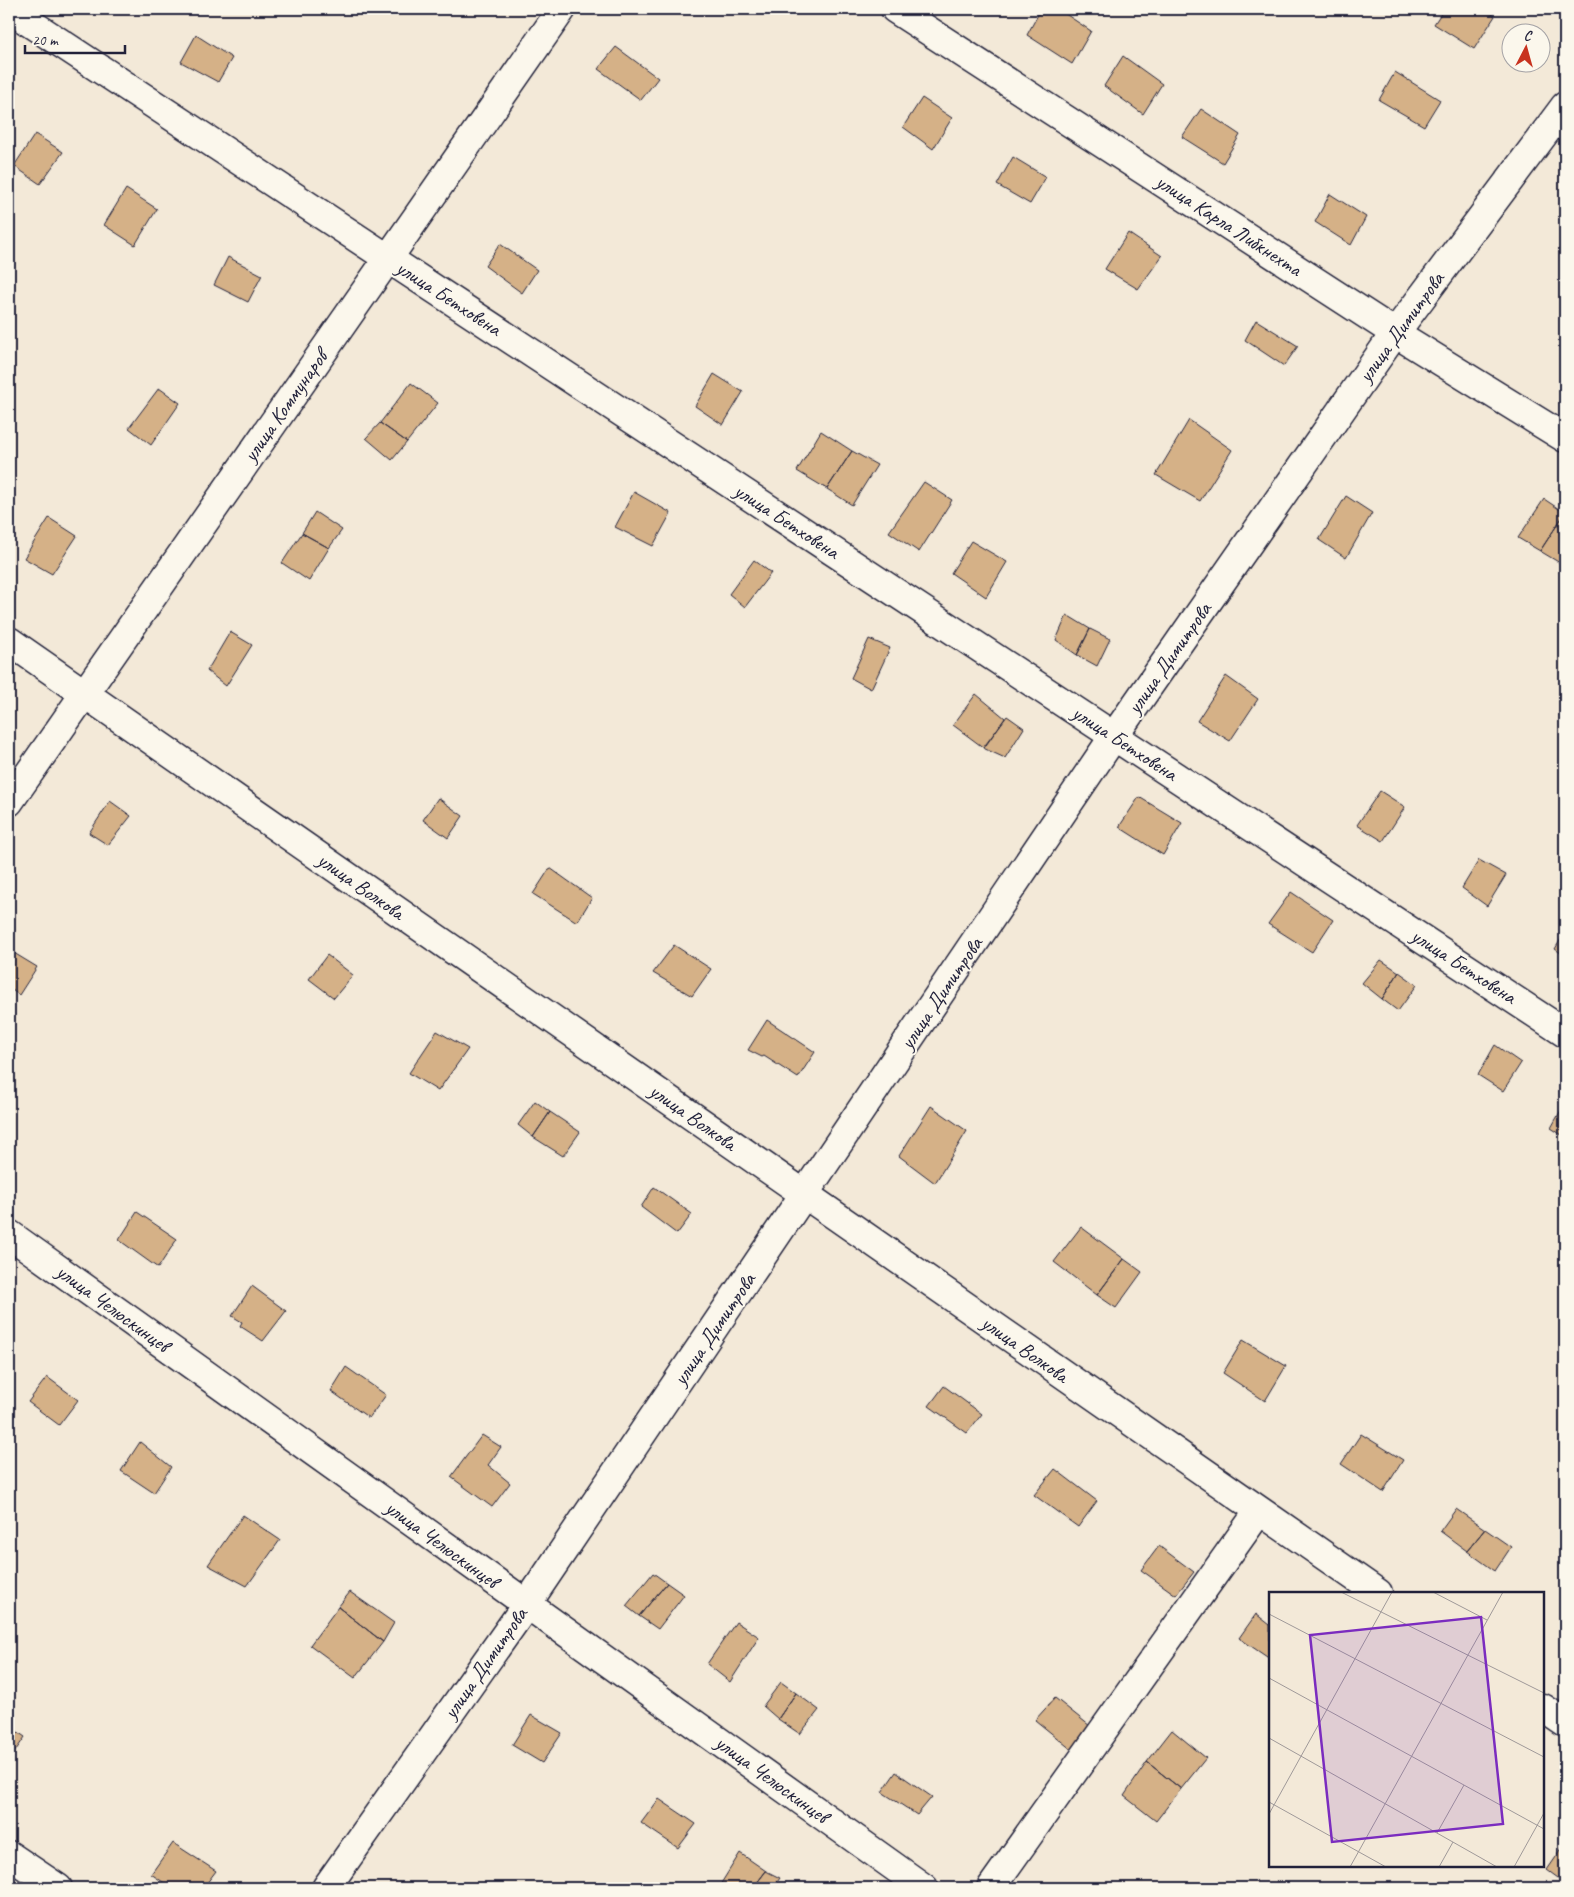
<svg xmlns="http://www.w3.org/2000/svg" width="1574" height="1897" viewBox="0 0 1574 1897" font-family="Caveat,sans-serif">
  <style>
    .building { fill: #d5b187; stroke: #22223b }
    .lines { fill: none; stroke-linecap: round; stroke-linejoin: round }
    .minor-casing { stroke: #22223b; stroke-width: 31 }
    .tertiary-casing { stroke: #22223b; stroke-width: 31 }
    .minor { stroke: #fbf7ec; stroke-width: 28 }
    .tertiary { stroke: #fbf7ec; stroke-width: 28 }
    .labels { text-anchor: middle; stroke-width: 4; stroke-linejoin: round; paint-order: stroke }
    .street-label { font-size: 21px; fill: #22223b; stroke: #fbf7ec }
    .inset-road { fill: none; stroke: #9f9999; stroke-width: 1 }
    .view { fill: #7b2cbf; fill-opacity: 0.15; stroke: #7b2cbf; stroke-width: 2.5 }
    .inset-edge { fill: none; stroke: #22223b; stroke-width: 2.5 }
  </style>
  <rect width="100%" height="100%" fill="#f3e9d8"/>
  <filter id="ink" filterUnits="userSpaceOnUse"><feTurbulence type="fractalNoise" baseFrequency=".02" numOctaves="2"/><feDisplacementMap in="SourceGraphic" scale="10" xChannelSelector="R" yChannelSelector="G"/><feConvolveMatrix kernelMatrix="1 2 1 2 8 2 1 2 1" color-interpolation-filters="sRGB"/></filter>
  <g filter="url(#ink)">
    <path class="building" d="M1041,9H1058L1091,31L1072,64L1027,35Z
      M1444,9H1485L1495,16L1474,49L1434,24Z
      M196,35L232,58L218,82L181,62Z
      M616,47L658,78L641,100L598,69Z
      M1123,56L1162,84L1143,114L1104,86Z
      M1395,72L1440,100L1424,126L1379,100Z
      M922,98L952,118L933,149L903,127Z
      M1201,109L1240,135L1223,163L1182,137Z
      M35,134L63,152L40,184L14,166Z
      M1013,157L1046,177L1030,204L997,185Z
      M126,189L157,209L135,245L104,225Z
      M1330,194L1366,217L1351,245L1315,222Z
      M1128,233L1162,256L1138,289L1105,269Z
      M500,244L537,270L522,293L485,266Z
      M228,257L262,275L248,302L214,285Z
      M1256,320L1298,346L1284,366L1245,340Z
      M714,374L743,392L723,425L695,406Z
      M411,383L438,403L407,442L380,423Z
      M159,388L180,403L151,445L129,428Z
      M1189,420L1232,450L1200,501L1156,475Z
      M380,423L407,442L392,460L366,438Z
      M821,431L852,451L827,489L797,471Z
      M852,451L877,465L852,505L827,489Z
      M924,482L952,500L919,552L889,532Z
      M634,492L671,513L653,546L615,527Z
      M1346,496L1372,513L1346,558L1319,540Z
      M1544,499L1565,513L1540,551L1518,538Z
      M315,512L342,530L329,548L302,533Z
      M1565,513V566L1540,551Z
      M49,518L77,536L52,574L24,558Z
      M302,533L329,548L309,581L282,563Z
      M971,541L1007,562L986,597L951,573Z
      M754,560L771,573L745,607L729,594Z
      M1067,615L1090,629L1077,655L1056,640Z
      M1090,629L1110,639L1097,666L1077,655Z
      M230,632L252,645L226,686L207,671Z
      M869,639L890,648L871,689L851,678Z
      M1226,676L1258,699L1230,741L1197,721Z
      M976,694L1005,718L984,748L953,725Z
      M1007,716L1024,728L1005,758L983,748Z
      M1380,791L1405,807L1383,841L1357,825Z
      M1139,797L1182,823L1163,855L1119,827Z
      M438,798L463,816L448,838L423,820Z
      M110,801L131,816L108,845L89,833Z
      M1479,860L1506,875L1487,906L1462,888Z
      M550,868L592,898L577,922L533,894Z
      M1291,892L1333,920L1312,952L1268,924Z
      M1565,932V956L1555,949Z
      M674,945L711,969L692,996L653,973Z
      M9,950L37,967L19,995L9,988Z
      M327,955L353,975L334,998L309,979Z
      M1381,960L1399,972L1382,999L1362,983Z
      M1399,972L1417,985L1398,1011L1382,999Z
      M767,1020L815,1052L798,1078L764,1056L762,1057L748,1050Z
      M437,1031L468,1049L438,1091L409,1073Z
      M1495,1045L1521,1063L1503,1091L1478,1075Z
      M535,1101L550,1112L533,1137L518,1125Z
      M1565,1103V1137L1551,1128Z
      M931,1106L967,1131L935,1183L899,1156Z
      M550,1112L580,1132L563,1156L533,1137Z
      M654,1187L692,1214L677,1234L641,1207Z
      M137,1212L177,1239L158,1268L119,1240Z
      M1081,1227L1124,1259L1097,1295L1054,1262Z
      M1124,1259L1142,1272L1116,1308L1097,1295Z
      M252,1286L286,1311L263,1341L240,1326L242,1322L232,1316Z
      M1243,1340L1286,1366L1265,1401L1223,1373Z
      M346,1367L386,1395L369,1418L331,1391Z
      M47,1377L78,1400L59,1425L28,1402Z
      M944,1386L982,1414L967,1433L929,1406Z
      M1361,1434L1403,1460L1383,1492L1341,1464Z
      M482,1435L501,1447L488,1465L510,1483L492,1507L451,1477Z
      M140,1442L171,1467L154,1493L121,1471Z
      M1055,1469L1097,1501L1078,1527L1034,1495Z
      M1456,1509L1485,1529L1467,1551L1440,1531Z
      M243,1515L280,1540L247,1586L208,1565Z
      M1485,1529L1511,1547L1495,1571L1467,1551Z
      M1159,1546L1194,1572L1176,1595L1141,1570Z
      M653,1573L667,1583L639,1616L626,1606Z
      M667,1583L684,1595L658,1629L639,1616Z
      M350,1592L394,1623L383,1642L338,1607Z
      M338,1607L383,1642L355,1678L310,1645Z
      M1256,1614L1270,1625V1659L1239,1638Z
      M736,1622L759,1637L730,1682L707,1664Z
      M781,1682L796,1693L778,1719L763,1706Z
      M796,1693L819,1710L800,1734L778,1719Z
      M1055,1698L1090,1726L1072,1750L1035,1720Z
      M531,1715L562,1733L542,1763L512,1745Z
      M9,1726L25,1737L9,1760Z
      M1172,1730L1206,1758L1181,1789L1147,1762Z
      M1147,1762L1181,1789L1156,1821L1124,1796Z
      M896,1772L932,1797L917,1815L882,1792Z
      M659,1799L696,1824L678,1848L641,1823Z
      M173,1843L216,1871L203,1888H172L151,1874Z
      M1565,1844V1883L1547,1870Z
      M740,1853L766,1871L753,1888H725L720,1885Z
      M766,1871L780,1878L773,1888H753Z"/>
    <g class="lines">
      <defs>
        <path id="minor" d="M9,9L1565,1033
          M895,9L1395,333L1565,438
          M9,641L1378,1593
          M9,802L562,9
          M9,1234L924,1888
          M1543,1708L1565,1723
          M9,1855L58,1888
          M991,1888L1259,1511"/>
        <path id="tertiary" d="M326,1888L527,1604L1114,736L1395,333L1565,106"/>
      </defs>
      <use href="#minor" class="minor-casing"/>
      <use href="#tertiary" class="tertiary-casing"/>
      <use href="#minor" class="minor"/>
      <use href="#tertiary" class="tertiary"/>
    </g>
  </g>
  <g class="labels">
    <g class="street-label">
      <text transform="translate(1229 225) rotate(33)" y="7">улица Карла Либкнехта</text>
      <text transform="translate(449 298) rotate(33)" y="7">улица Бетховена</text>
      <text transform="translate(1401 327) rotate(-54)" y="7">улица Димитрова</text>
      <text transform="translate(285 406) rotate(-55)" y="7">улица Коммунаров</text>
      <text transform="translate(787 521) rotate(33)" y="7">улица Бетховена</text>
      <text transform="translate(1169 658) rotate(-55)" y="7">улица Димитрова</text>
      <text transform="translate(1125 743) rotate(33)" y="7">улица Бетховена</text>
      <text transform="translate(361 886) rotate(35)" y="7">улица Волкова</text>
      <text transform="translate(1464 966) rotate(33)" y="7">улица Бетховена</text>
      <text transform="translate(941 993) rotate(-56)" y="7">улица Димитрова</text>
      <text transform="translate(693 1117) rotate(35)" y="7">улица Волкова</text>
      <text transform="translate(113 1308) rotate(36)" y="7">улица Челюскинцев</text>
      <text transform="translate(714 1329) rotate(-56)" y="7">улица Димитрова</text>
      <text transform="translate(1025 1349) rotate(35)" y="7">улица Волкова</text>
      <text transform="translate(442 1544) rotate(36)" y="7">улица Челюскинцев</text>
      <text transform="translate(485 1663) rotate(-55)" y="7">улица Димитрова</text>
      <text transform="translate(772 1779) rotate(36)" y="7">улица Челюскинцев</text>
    </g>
  </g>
  <g transform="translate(1269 1592)">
    <rect width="275" height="275" fill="#f3e9d8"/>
    <path class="inset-road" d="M72,0L275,101M164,0L218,28M0,22L275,165M0,86L275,237M0,146L228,275M0,210L117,275M0,222L123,0M168,241L195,193M81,275L234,0M170,275L184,250M245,275L275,221"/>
    <path class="view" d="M212,25L234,232L63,250L41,43Z"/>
    <rect width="275" height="275" class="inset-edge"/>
  </g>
  <rect width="1574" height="1897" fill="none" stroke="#fbf7ec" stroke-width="30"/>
  <rect x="15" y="15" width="1544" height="1867" fill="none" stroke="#22223b" stroke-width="2" filter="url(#ink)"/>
  <g transform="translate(1526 48) rotate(6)"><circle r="24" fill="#fbf7ec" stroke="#a4a2a5"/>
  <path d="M0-4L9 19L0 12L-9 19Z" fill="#c8321e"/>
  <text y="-8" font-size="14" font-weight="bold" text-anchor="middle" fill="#22223b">С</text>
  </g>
  <path d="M25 45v8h100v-8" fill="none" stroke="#22223b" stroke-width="2.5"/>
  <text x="32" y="45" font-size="15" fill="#22223b" stroke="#fbf7ec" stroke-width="4" paint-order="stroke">20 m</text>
</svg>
